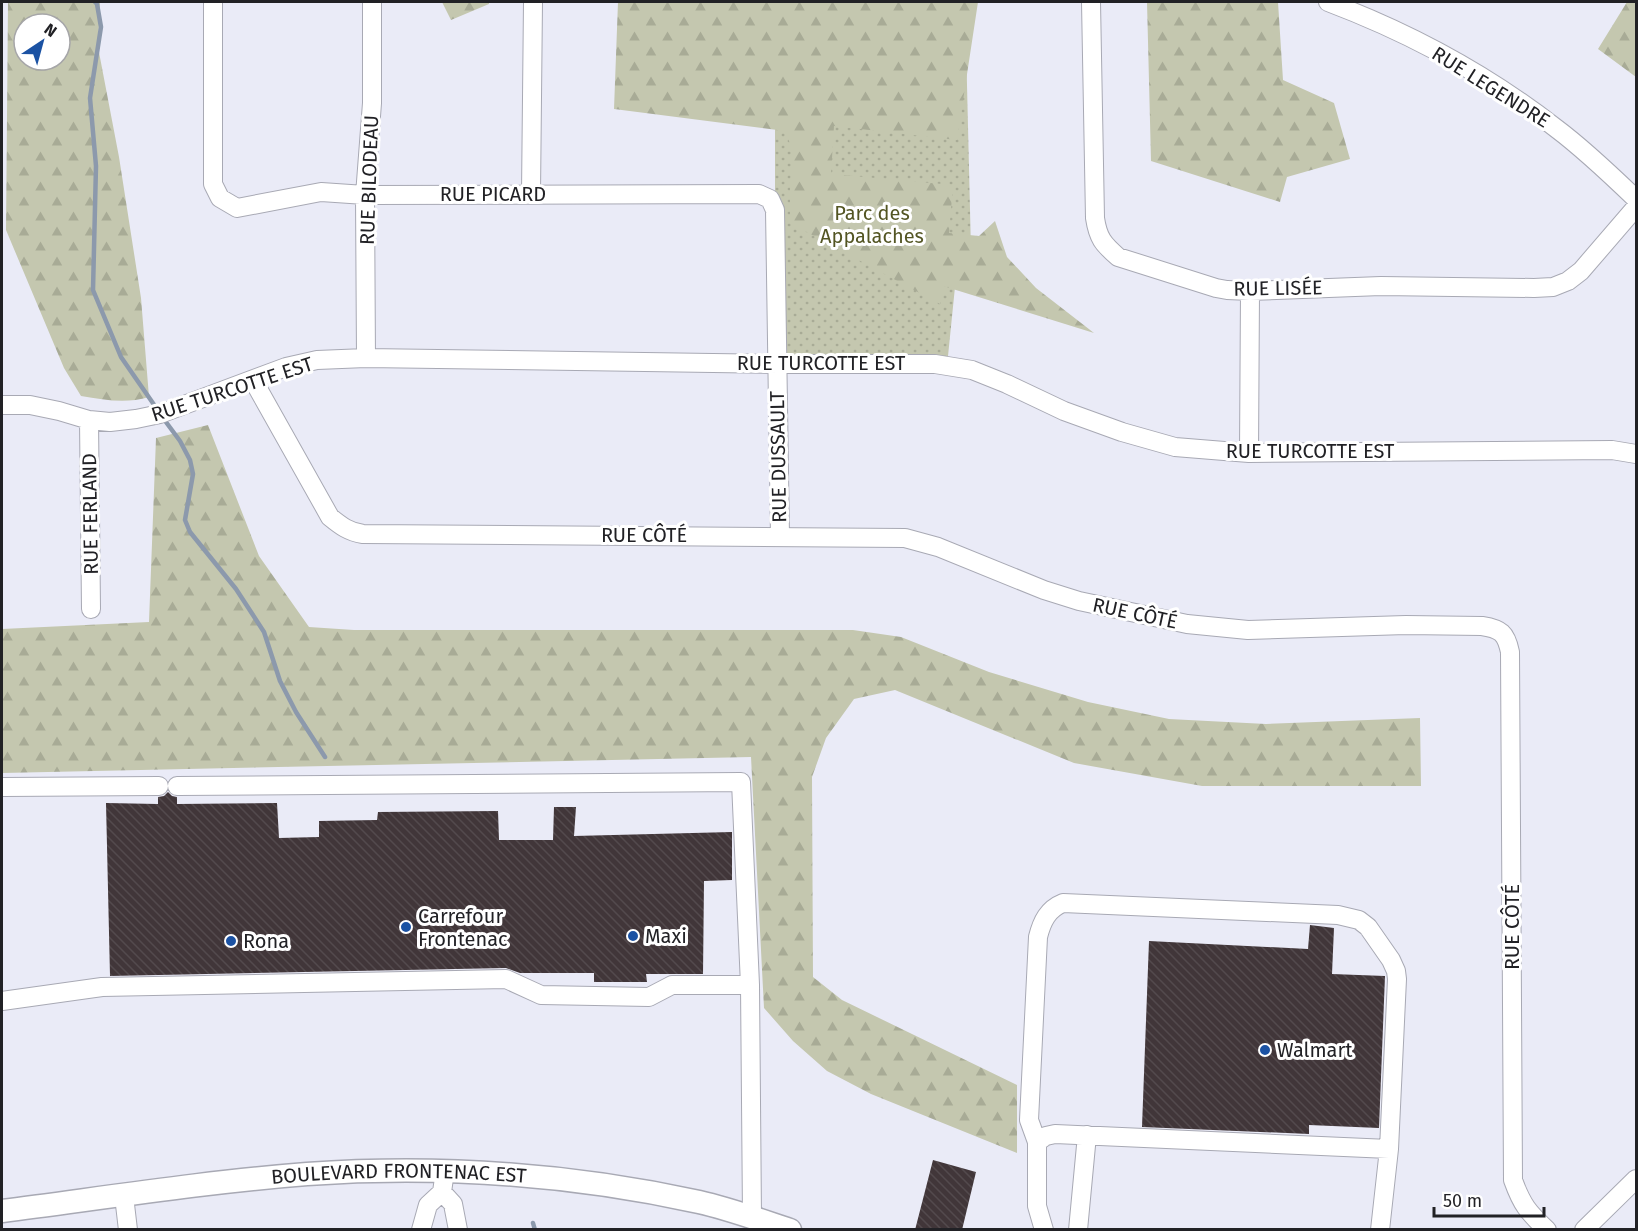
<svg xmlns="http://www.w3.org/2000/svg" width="1638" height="1231" viewBox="0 0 1638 1231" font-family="'Fira Sans',sans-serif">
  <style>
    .grass { fill: url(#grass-dots) }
    .forest { fill: url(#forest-firs); fill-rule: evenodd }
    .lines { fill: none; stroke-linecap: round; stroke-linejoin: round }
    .stream { stroke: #8c99ac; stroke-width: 4.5 }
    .building { fill: url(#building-back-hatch) }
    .minor-casing { stroke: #a8a9b4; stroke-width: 20 }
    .major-casing { stroke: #a8a9b4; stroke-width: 25 }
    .minor { stroke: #fff; stroke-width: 18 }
    .major { stroke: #fff; stroke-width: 22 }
    .poi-dot { fill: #1b52a3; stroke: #fff; stroke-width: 2 }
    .labels { text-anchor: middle; stroke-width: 6; stroke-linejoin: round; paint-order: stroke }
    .street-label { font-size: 20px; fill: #212125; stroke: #fff }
    .park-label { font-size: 20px; fill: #535523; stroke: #fff }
    .poi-label { font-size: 20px; fill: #212125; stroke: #fff; text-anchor: start }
  </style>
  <defs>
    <pattern id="grass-dots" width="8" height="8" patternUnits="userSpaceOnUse" patternTransform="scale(1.5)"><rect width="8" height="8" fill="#c4c7af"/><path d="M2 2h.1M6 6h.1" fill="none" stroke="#a8ab96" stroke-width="1.8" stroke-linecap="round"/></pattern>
    <pattern id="forest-firs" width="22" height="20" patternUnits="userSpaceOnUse" patternTransform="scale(1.5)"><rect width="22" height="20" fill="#c4c7af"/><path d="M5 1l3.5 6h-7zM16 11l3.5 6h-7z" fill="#a8ab96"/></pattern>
    <pattern id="building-back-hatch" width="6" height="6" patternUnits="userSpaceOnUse" patternTransform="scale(1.5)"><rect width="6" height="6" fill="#413639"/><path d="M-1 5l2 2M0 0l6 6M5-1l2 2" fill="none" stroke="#534a4d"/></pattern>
  </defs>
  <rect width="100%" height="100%" fill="#eaebf7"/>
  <path class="grass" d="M775,2H965L972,292L955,287L947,366L777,364L775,210Z"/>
  <path class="forest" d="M8,2H100L98,47L119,157L141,298L149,397C126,404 105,400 81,396L64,368L6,230ZM24,24H60V60H24Z
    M442,2H489V4L451,20Z
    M618,2H978L957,140L834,126L831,174L953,185L949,233L979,236L995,221L1007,257L1036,288L1094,333L943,286L940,304L790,223V185L793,151L785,131L614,109Z
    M1147,2H1278L1283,80L1334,103L1350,159L1287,177L1280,202L1151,161Z
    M1627,2H1636V77L1598,49Z
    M208,425L259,556L309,627L354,630H853L901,637L989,672L1088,702L1169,719L1266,724L1420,718L1421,786H1202L1074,763L895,690L854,699L826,738L812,777L813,977L842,1000L1017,1085V1153L871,1094L827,1071L793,1041L764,1008L751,757L2,773V629L149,622L156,438Z"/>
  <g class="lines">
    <path class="stream" d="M95,2L97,4L101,27L90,98L96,166L93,290L121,357L157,409
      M163,418L180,441L190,460L193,474L185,520L190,532L236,589L264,632L280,681L296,712L325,757
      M533,1223L535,1230"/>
  </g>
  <path class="building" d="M168,792L172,796L177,797V804L277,803L279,838L319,837V821L377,820L378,812L498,811L499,840H553L554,807H576L574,836L732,832V880L704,881L703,974H646L647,982H594V973H520L506,968L110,976L106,803L158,804V797L164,796Z
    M1310,925L1334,928L1332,974L1385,976L1379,1128L1309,1125V1134L1142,1127L1149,941L1308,949Z
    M933,1160L976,1172L962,1230H915Z"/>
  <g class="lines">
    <defs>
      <path id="minor" d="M213,2V184L220,198L237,208L321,192L365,195L759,194L770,199L775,210L780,536
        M1091,2L1095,218C1098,238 1103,244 1118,257L1216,288L1227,290L1250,291L1381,286L1534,288L1553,287L1568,281L1581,271L1636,207
        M1328,2C1410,33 1488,75 1557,129C1585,150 1611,175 1636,199
        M531,193L533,2
        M366,358L365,195L372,103V2
        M253,380L330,517C341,526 349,532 363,534L905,538L938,547L1044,590L1079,601L1187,624L1248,630L1406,625L1482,626C1501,629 1506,633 1510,652L1513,1180C1522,1205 1528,1212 1547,1230
        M2,405H30L59,411L89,420L110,422L136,419L160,414L286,367L317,360L366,358L777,364H935L972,370L1007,384L1064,411L1122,432L1175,447L1249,453L1612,450L1636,454
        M89,420L91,609
        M1249,453L1250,291
        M177,786L741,782L750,985L752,1217
        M2,787L159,786
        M2,1001L102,987L506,979L541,995L649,997L672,985H750
        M1037,1142L1046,1136L1055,1134L1389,1149
        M442,1192L453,1204L458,1230
        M124,1196L128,1230
        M421,1230L428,1205L442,1192L445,1171
        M1044,1230L1037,1206V1142L1029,1120L1038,937C1042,921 1048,909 1063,903L1338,915L1359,920L1368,927L1391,960L1396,971L1397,979L1389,1149L1380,1230
        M1078,1230L1087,1135
        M1584,1230L1636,1179"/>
      <g id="major">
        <path id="s1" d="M2,1211C103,1198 205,1182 307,1174C438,1165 571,1174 699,1202C730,1209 760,1220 790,1230"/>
      </g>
    </defs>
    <use href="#minor" class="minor-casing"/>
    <use href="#major" class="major-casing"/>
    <use href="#minor" class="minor"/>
    <use href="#major" class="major"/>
  </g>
  <g class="poi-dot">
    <circle cx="406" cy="927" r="6"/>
    <circle cx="633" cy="936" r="6"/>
    <circle cx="231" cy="941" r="6"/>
    <circle cx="1265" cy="1050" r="6"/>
  </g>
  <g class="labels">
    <g class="street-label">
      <text transform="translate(1491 87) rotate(32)" y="7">RUE LEGENDRE</text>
      <text transform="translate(369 180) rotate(-88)" y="7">RUE BILODEAU</text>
      <text x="493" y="201">RUE PICARD</text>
      <text transform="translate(1278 288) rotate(-1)" y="7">RUE LISÉE</text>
      <text x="821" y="370">RUE TURCOTTE EST</text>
      <text transform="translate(232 389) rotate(-18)" y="7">RUE TURCOTTE EST</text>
      <text x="1310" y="458">RUE TURCOTTE EST</text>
      <text transform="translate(778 457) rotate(-91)" y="7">RUE DUSSAULT</text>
      <text transform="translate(90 514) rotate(-91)" y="7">RUE FERLAND</text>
      <text x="644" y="542">RUE CÔTÉ</text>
      <text transform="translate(1135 613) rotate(12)" y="7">RUE CÔTÉ</text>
      <text transform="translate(1512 927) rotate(-90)" y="7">RUE CÔTÉ</text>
      <text dy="7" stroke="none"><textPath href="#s1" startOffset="399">BOULEVARD FRONTENAC EST</textPath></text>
    </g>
    <g class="park-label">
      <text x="872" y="220">Parc des<tspan x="872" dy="23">Appalaches</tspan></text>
    </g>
    <g class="poi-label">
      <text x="418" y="923">Carrefour<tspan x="418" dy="23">Frontenac</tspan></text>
      <text x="645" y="943">Maxi</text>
      <text x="243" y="948">Rona</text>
      <text x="1277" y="1057">Walmart</text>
    </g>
  </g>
  <rect width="1638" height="1231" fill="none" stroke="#212125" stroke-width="6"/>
  <g transform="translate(42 42) rotate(36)"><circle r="28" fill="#ffffff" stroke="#a6a6a8" stroke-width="1.5"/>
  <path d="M0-4.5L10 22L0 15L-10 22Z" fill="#1b52a3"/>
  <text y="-9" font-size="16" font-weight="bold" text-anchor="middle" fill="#212125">N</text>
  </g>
  <path d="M1434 1207v9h110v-9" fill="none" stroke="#212125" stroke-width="3"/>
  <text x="1443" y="1207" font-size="18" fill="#212125" stroke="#ffffff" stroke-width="4.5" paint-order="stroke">50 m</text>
</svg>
